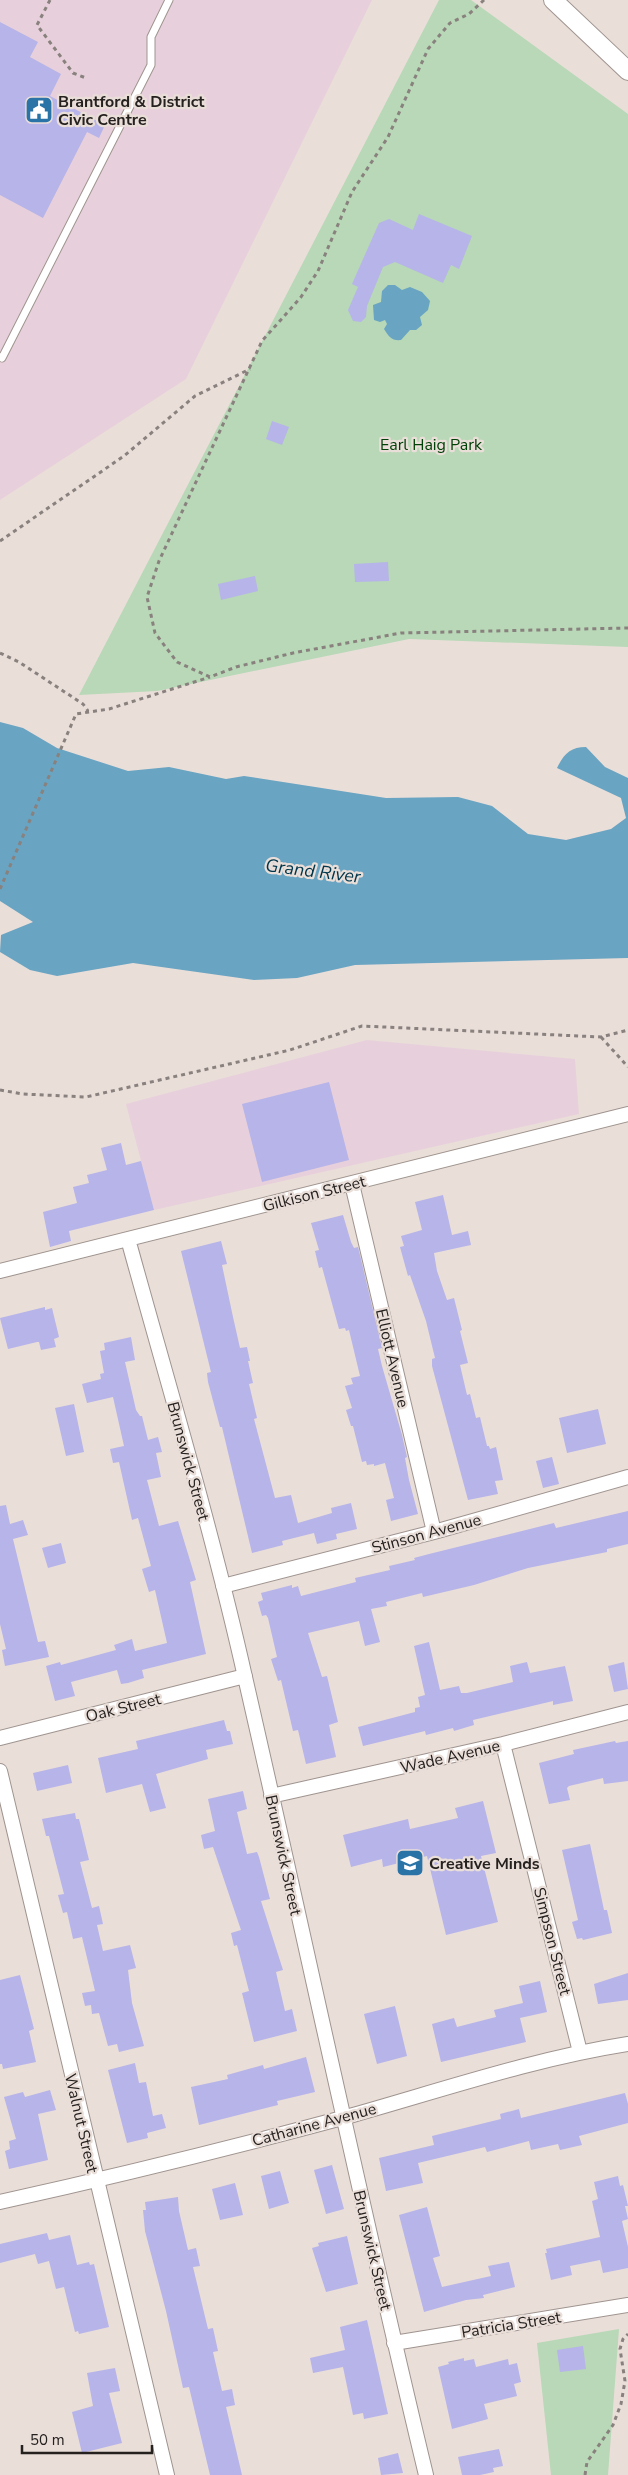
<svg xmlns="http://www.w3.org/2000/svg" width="628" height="2475" viewBox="0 0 628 2475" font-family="'Nunito Sans',sans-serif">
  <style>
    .commercial { fill: #e7d0db }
    .green { fill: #b8d8b7 }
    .water { fill: #69a4c2 }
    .building { fill: #b6b4e9 }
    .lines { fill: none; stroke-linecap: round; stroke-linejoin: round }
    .service-casing { stroke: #9f948f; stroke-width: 9 }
    .minor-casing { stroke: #9f948f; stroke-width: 16 }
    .tertiary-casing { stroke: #9f948f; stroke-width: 20 }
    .path { stroke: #89817e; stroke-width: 3; stroke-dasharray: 4 4; stroke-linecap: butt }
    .service { stroke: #fff; stroke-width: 7 }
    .minor { stroke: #fff; stroke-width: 14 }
    .tertiary { stroke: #fff; stroke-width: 18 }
    .labels { text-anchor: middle; stroke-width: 4.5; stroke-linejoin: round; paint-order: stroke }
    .poi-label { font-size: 16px; font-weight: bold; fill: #25211f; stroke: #eaded9; text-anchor: start }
    .park-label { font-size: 16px; fill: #004107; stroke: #eaded9 }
    .street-label { font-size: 16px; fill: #25211f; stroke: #eaded9 }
    .water-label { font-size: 18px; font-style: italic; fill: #00364b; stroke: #eaded9 }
  </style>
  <rect width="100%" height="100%" fill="#eaded9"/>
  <path class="commercial" d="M0,0H372L186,379L0,500Z
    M367,1040L575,1059L579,1114L154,1210L126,1104Z"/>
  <path class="green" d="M439,0H471L628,114V647L409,639L157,691L79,695Z
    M619,2329L608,2475H551L537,2343Z"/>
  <path class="water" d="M388,285H395L402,290L410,287L422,292L430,301L428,310L420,317L422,325L416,330H410L401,340C392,341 389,337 384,329L387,324L385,320L380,322L374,320L373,305L381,302L382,291Z
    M0,722L23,728L57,748L128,771L169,767L226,779L244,776L386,798L458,797L492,806L528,834L566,840L611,829L626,818L621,798L557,768C564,754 570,747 586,747L605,767L628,778V958L355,965L297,978L254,980L133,963L57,976L30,970L0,952L1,935L33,922L0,901Z"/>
  <path class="building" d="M0,22L38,42L30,57L61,74L50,96L105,125L99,138L87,132L43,218L0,195Z
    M419,214L472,236L459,269L451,265L443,283L395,262L383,267L367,306L366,317L361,322L353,321L348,310L358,287L352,284L379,223L389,219L413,230Z
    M272,421L289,427L282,445L266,439Z
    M388,562L389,581L355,582L354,564Z
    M255,576L258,591L221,600L218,584Z
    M329,1082L349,1160L262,1182L242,1104Z
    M121,1143L126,1165L141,1161L154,1210L69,1231L71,1241L50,1247L43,1212L77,1203L73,1187L89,1183L87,1175L107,1170L101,1148Z
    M443,1195L452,1235L468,1231L471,1245L434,1253L437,1271L447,1300L454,1298L462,1330L460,1331L468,1363L460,1365L467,1395L470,1394L476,1418L480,1417L487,1446H489L490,1449L496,1447L503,1480L495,1481L498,1494L468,1500L432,1366V1359L435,1358L426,1321L410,1275L408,1276L400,1247L404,1246L401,1236L422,1230L415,1202Z
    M343,1215L351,1242L354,1248L358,1247L360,1255L382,1348L378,1349L382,1366L402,1435L407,1457L405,1458L409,1480L418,1514L391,1521L386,1500L394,1498L385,1463L374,1466V1464L367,1465L366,1461L362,1462L353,1426H351L346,1410L352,1408L345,1386L353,1384L351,1378L360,1376L349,1330L346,1331L345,1328L339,1329L322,1267L319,1268L315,1251L319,1250L311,1223Z
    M221,1241L227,1264L222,1265L233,1317L240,1348L247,1347L250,1361H248L253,1383L249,1384L257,1418L254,1419L275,1498L291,1495L298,1523L332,1513L331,1508L351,1503L357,1529L336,1534L337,1539L317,1544L314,1533L282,1541L283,1545L252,1553L222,1427H220L208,1382L207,1373L211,1372L181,1251Z
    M45,1307V1310L52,1308L59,1337L54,1339L56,1347L41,1350L39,1342H37L8,1349L0,1318Z
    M131,1337L135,1360L125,1362L136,1410L140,1416H142L148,1440L158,1437L162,1452L156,1453L161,1477L147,1480L159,1526L178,1521L196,1580L190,1582L206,1654L142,1670L144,1678L128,1683L121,1684L117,1670L71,1682L75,1696L55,1701L46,1666L60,1662L61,1665L116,1650L114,1645L132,1639L135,1651L167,1643L155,1590L149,1592L142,1569L151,1566L138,1518L132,1520L119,1462L113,1463L110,1449L124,1446L113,1397L87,1403L82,1384L101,1379L100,1374L104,1373L100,1351L105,1350L104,1343Z
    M74,1404L84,1452L66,1456L55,1408Z
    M598,1409L606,1444L567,1453L559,1418Z
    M552,1457L559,1484L543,1488L536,1461Z
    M6,1505L10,1524L23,1520L28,1535L13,1539L38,1642L45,1641L49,1657L5,1666L2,1650L6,1649L0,1624V1506Z
    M628,1511V1544L607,1549V1552L528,1568L474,1585L423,1597L422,1593L386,1602L387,1606L371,1609L380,1642L365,1646L359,1621L308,1633L322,1677L327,1676L338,1722L329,1725L336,1757L306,1764L298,1730L293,1731L281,1680L278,1681L271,1659L277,1657L268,1618L266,1615L262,1616L258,1602L263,1600L261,1593L292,1585V1588L298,1586L301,1596L356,1582L355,1578L390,1570L389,1566L415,1560L414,1558L429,1554L554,1523L556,1528Z
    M61,1543L66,1563L48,1568L42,1548Z
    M429,1642L440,1690L459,1686L461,1693H467L513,1682L510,1666L527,1662L530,1673L565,1666L573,1701L553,1705V1701L473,1720L474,1725L454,1731L453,1728L426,1735L425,1731L363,1746L358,1727L415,1712V1708L420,1707L418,1697L425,1695L414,1646Z
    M624,1662L628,1689L614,1692L608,1666Z
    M224,1720L227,1731H230L233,1744L206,1750L208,1759L156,1774L166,1808L150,1812L142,1784L106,1793L98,1758L138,1749L136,1741Z
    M615,1741L616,1743L628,1741V1781L604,1784L603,1778L569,1786L567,1788L570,1800L549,1804L539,1763L574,1754L573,1750Z
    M68,1765L72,1783L37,1791L33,1773Z
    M243,1791L247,1809L237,1812L247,1854L257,1852L259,1857L270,1899L261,1901L283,1970L276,1972L285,2011L292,2009L297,2031L254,2042L242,1993L249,1991L237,1945L234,1946L231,1933L241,1930L213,1847L204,1849L201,1835L215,1831L208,1799Z
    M483,1801L496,1853L481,1856L498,1922L446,1935L427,1856L383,1867L382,1859L351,1867L343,1835L408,1819L410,1829L458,1818L455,1808Z
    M75,1813L76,1819H79L89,1860L80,1862L92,1908L99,1906L103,1924L97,1925L103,1951L130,1945L136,1968L128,1970L132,2003L144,2046L119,2052L117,2044L108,2046L99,2013L92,2014L91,2005L85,2006L82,1993L95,1991L82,1937L73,1939L67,1912L63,1913L58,1895L64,1894L49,1836H46L42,1819Z
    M590,1844L604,1910H607L612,1933L583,1940L582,1938L577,1939L572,1922L578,1920L562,1850Z
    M628,1973V2000L598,2004L594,1984Z
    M20,1975L34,2029L29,2031L36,2062L3,2069L2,2064H0V1980Z
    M540,1981L547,2012L520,2018L526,2042L441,2062L432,2024L454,2018L457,2027L496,2017L494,2010L523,2003L519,1986Z
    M395,2006L407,2056L377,2064L364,2014Z
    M306,2057L315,2092L277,2101L278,2105L199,2125L191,2087L228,2079L227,2075L252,2068L263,2065L264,2069Z
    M135,2063L139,2083L146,2082L153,2116L162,2114L166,2128L147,2133L148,2138L127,2143L108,2070Z
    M50,2090L56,2110L38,2114L48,2160L9,2169L5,2151L10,2149L9,2141L16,2139L4,2097L23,2092L25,2097Z
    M625,2093L628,2104V2123L579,2136L582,2145L560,2150L558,2144L531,2150L529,2141L487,2152L485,2147L418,2163L423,2183L386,2191L379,2158L434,2145L432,2136L501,2119L500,2114L519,2109L521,2118Z
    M332,2165L344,2209L326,2214L314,2170Z
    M280,2171L289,2203L269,2209L261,2176Z
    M618,2176L620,2186L623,2185L628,2206H625L628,2219L622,2221L628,2247V2268L603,2273L600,2260L570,2266L572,2275L551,2280L545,2253H547L546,2249L600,2237L592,2201L598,2199L594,2182Z
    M235,2183L243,2215L220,2220L212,2189Z
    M178,2197L179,2211L188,2250L196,2248L200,2266L193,2267L208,2329L213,2328L218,2351L213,2352L222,2391L232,2389L235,2405L226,2407L242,2475H210L189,2387L183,2388L166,2311L145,2231L143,2210H146L145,2202Z
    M427,2207L440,2256L433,2258L442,2287L491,2276L488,2266L509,2262L515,2287L483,2295L484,2298L466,2300L424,2312L399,2215Z
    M47,2233L49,2240L70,2235L77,2265L89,2262L90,2265L94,2264L109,2327L79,2334L78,2331L75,2332L64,2287L56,2289L49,2261L38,2264L35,2254L0,2263V2244Z
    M347,2236L358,2284L326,2292L312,2248L319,2246L318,2243Z
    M367,2320L388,2414L364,2419L363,2413L353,2415L343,2367L313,2373L310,2358L345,2350L340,2327Z
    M583,2346L586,2369L560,2372L557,2350Z
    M464,2358V2361L474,2359L476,2367L508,2359L509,2365L517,2363L521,2382L514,2384L517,2396L484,2404L488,2419L452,2429L438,2367L449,2364L448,2362Z
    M115,2368L120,2391L109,2393L122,2443L82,2453L72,2412L93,2406L87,2373Z
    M499,2449L503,2466L493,2468L494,2472L480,2475H462L458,2457Z
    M398,2453L403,2473L381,2475L378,2458Z"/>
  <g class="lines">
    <defs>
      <path id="service" d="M0,357L2,358L151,65V37L169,0"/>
      <path id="minor" d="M352,1184L434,1532
        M128,1239C168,1384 212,1530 245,1677C306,1943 362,2210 426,2475
        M0,1271L628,1114
        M223,1586L434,1532L628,1477
        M0,1738L245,1676
        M503,1744L580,2052
        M0,1771L167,2475
        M271,1796L503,1744L628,1712
        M0,2202C116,2176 231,2148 346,2117C439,2091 532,2059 628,2044
        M394,2343L628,2305"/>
      <path id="tertiary" d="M553,0L628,71"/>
    </defs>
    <use href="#service" class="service-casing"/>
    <use href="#minor" class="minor-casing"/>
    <use href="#tertiary" class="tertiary-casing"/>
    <path class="path" d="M50,0L37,25L73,73L86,78
      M484,0L469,14L450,23L428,49L388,137L352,192L318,271L301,297L262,341L159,561L147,597L155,633L177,662L210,677L236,667L293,653L401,633L628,628
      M0,541L124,456L195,396L250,369
      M0,653L19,662L83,704L88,711
      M0,889L76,714L109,709L210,677
      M601,1037L628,1067
      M0,1090L23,1094L86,1097L290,1050L362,1026L601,1037L628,1030
      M585,2475L587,2462L613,2425L621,2404L625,2381L620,2349L623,2339L628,2334"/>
    <use href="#service" class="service"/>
    <use href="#minor" class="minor"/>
    <use href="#tertiary" class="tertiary"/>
  </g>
  <defs>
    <symbol id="civic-square" viewBox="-11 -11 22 22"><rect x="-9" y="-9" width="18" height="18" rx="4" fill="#2a73a7" stroke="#eaded9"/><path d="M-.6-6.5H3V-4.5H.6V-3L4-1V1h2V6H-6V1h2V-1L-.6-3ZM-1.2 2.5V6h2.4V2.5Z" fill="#fff"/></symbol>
    <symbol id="school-square" viewBox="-11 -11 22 22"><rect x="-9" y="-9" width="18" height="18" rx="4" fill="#2a73a7" stroke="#eaded9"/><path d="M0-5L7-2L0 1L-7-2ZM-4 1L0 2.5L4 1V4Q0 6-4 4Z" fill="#fff"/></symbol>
  </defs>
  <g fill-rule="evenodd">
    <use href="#civic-square" x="23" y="94" width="32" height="32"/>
    <use href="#school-square" x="394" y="1847" width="32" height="32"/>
  </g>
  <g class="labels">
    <g class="poi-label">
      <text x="58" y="107">Brantford &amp; District<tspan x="58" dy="18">Civic Centre</tspan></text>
      <text x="429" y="1869">Creative Minds</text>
    </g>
    <g class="park-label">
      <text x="431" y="450">Earl Haig Park</text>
    </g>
    <g class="street-label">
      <text transform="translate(314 1193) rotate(-14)" y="6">Gilkison Street</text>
      <text transform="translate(393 1358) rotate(77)" y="6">Elliott Avenue</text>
      <text transform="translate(189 1461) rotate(75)" y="6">Brunswick Street</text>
      <text transform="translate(426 1533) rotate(-15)" y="6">Stinson Avenue</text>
      <text transform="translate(123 1707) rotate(-14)" y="6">Oak Street</text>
      <text transform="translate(450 1756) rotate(-13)" y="6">Wade Avenue</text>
      <text transform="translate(284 1855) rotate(78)" y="6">Brunswick Street</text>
      <text transform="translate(553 1941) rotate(76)" y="6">Simpson Street</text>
      <text transform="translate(82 2123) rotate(77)" y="6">Walnut Street</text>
      <text transform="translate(314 2124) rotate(-15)" y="6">Catharine Avenue</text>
      <text transform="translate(373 2250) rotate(77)" y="6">Brunswick Street</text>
      <text transform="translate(511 2324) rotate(-9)" y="6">Patricia Street</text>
    </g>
    <g class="water-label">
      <text transform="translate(313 871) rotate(7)" y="6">Grand River</text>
    </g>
  </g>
  <path d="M22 2445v8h130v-8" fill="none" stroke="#25211f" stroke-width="2.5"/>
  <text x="30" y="2445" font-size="15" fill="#25211f" stroke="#eaded9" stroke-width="4" paint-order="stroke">50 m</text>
</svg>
